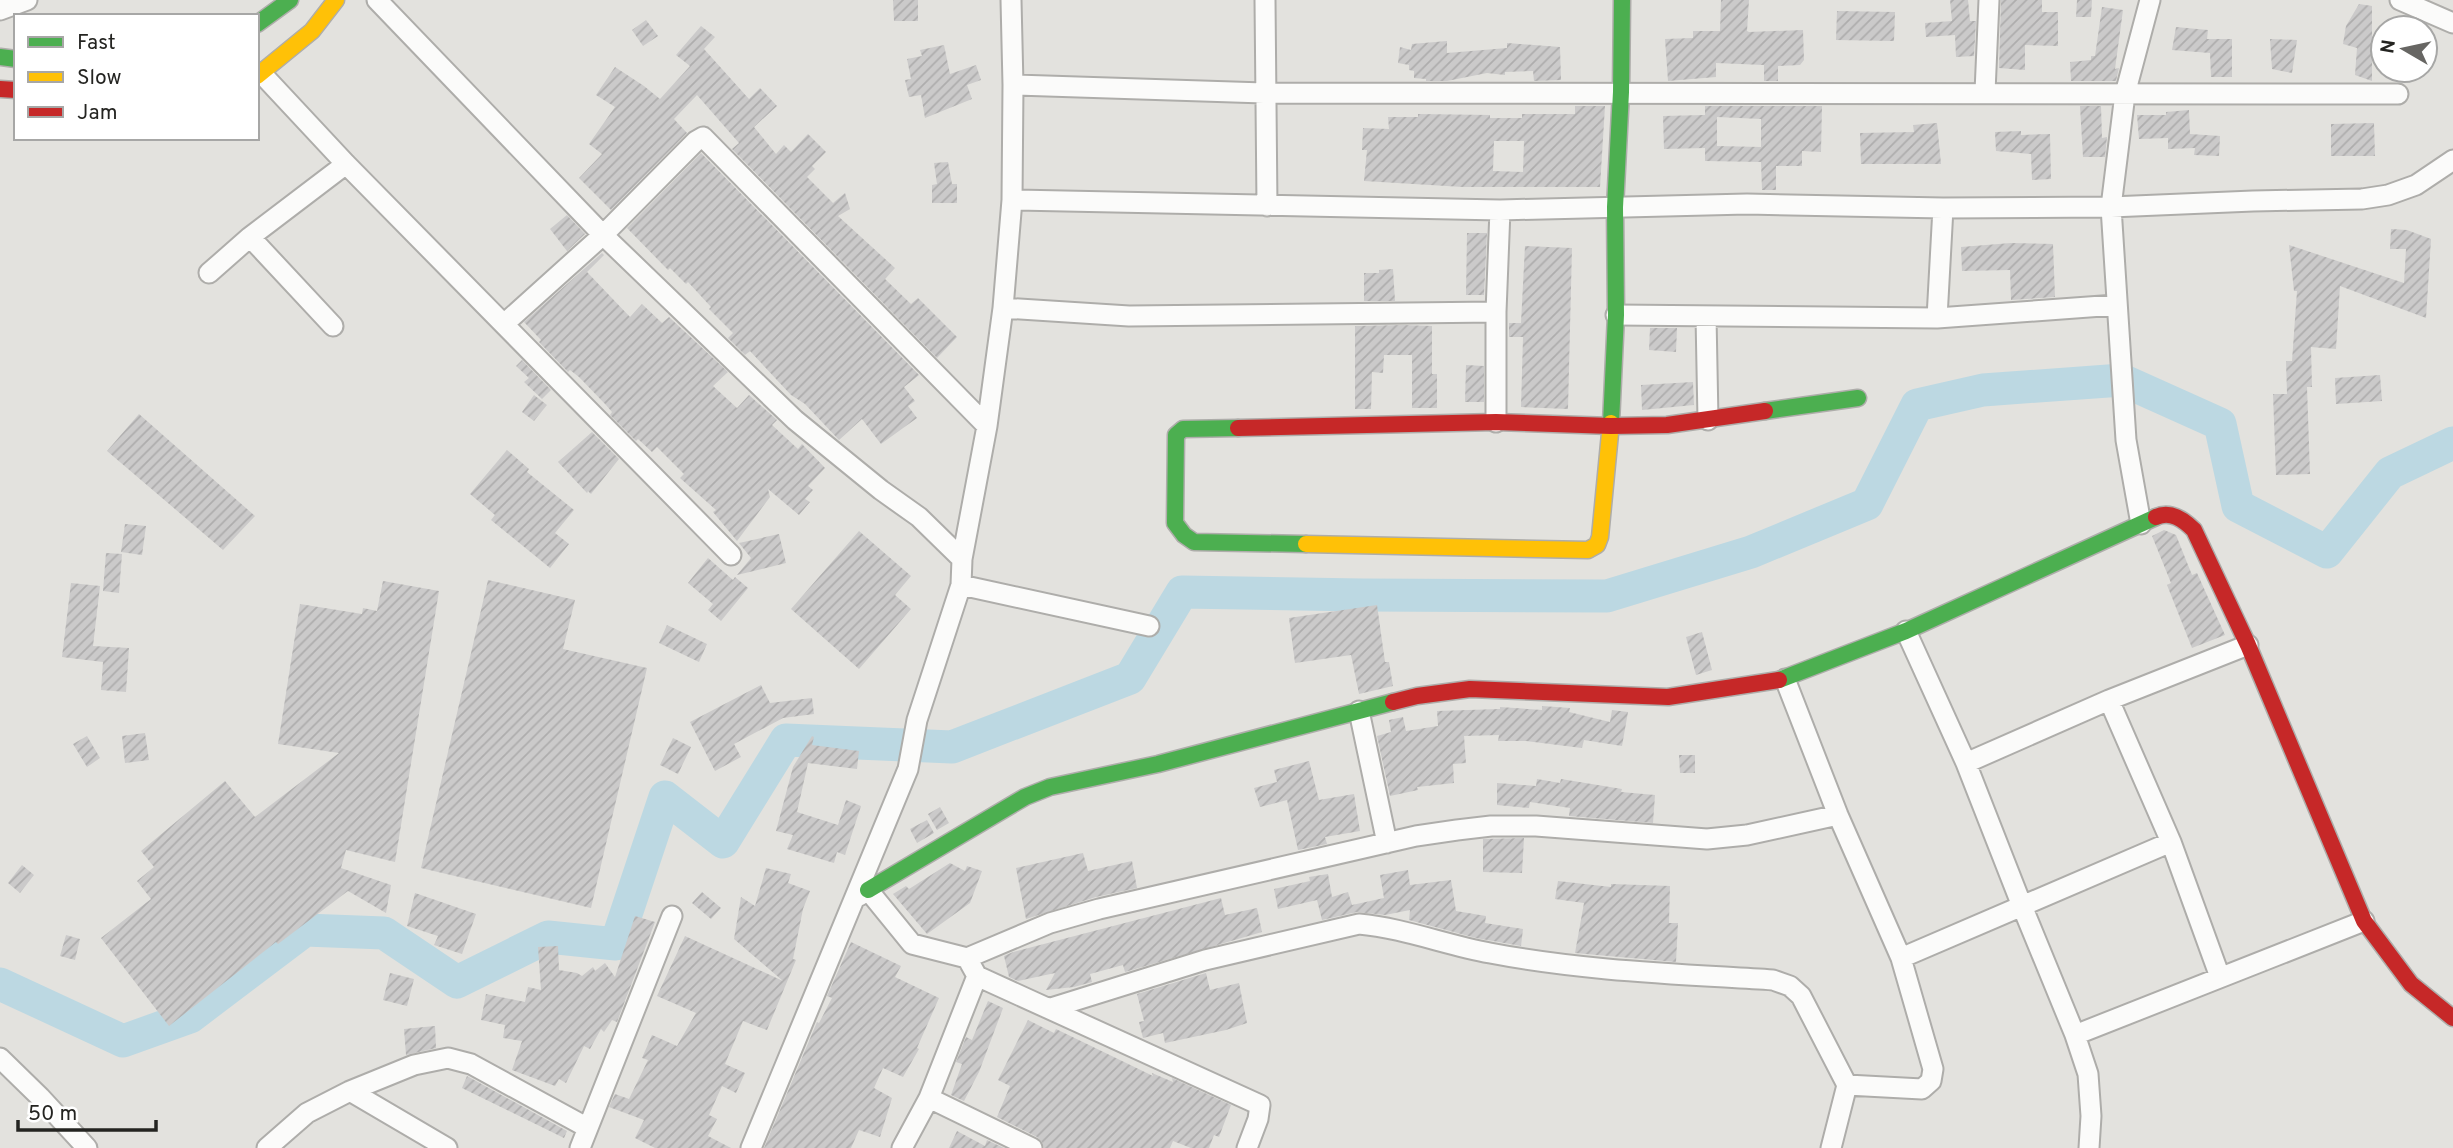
<svg xmlns="http://www.w3.org/2000/svg" width="2453" height="1148" viewBox="0 0 2453 1148" font-family="Overpass,sans-serif">
  <style>
    .lines { fill: none; stroke-linecap: round; stroke-linejoin: round }
    .river { stroke: #bcd8e2; stroke-width: 33 }
    .building { fill: url(#building-hatch); fill-rule: evenodd }
    .street-casing { stroke: #aeadaa; stroke-width: 23 }
    .fast-casing { stroke: #aeadaa; stroke-width: 19 }
    .slow-casing { stroke: #aeadaa; stroke-width: 19 }
    .jam-casing { stroke: #aeadaa; stroke-width: 19 }
    .street { stroke: #fbfbfa; stroke-width: 19 }
    .fast { stroke: #4caf50; stroke-width: 16 }
    .slow { stroke: #ffc107; stroke-width: 16 }
    .jam { stroke: #c62828; stroke-width: 16 }
  </style>
  <defs>
    <pattern id="building-hatch" width="6" height="6" patternUnits="userSpaceOnUse" patternTransform="scale(1.75)"><rect width="6" height="6" fill="#cbcaca"/><path d="M-1 1l2-2M0 6l6-6M5 7l2-2" fill="none" stroke="#aeadad"/></pattern>
  </defs>
  <rect width="100%" height="100%" fill="#e3e2de"/>
  <g class="lines">
    <path class="river" d="M0,984L123,1041L190,1017L305,930L384,933L457,982L548,937L616,944L665,797L723,842L786,740L952,747L1130,678L1182,592L1362,595L1607,596L1751,552L1867,504L1917,405L1983,390L2122,380L2220,424L2238,506L2327,552L2390,473L2453,443"/>
  </g>
  <path class="building" d="M893,0H918V21H894Z
    M1721,0H1749L1747,31L1749,32L1803,30L1804,60L1800,65L1778,66V81H1764V65L1716,63V77L1668,81L1665,39L1693,38V31H1720Z
    M1950,0H1968L1970,21H1976L1974,56L1956,57L1955,35L1926,37L1925,23L1952,21Z
    M2001,0H2042V12H2058V46L2025,45V70L1999,68Z
    M2077,0H2092L2091,17H2076Z
    M2359,4L2372,6V81L2355,75L2357,48L2343,44L2346,26Z
    M2102,7L2123,10L2115,69L2119,68L2116,81H2071L2070,62L2091,60V56H2095Z
    M1837,11L1895,12L1894,41L1836,40Z
    M646,20L658,36L643,46L632,30Z
    M701,26L715,37L704,49L749,99L760,88L777,106L754,127L776,154L784,145L791,152L808,134L826,152L812,166L815,169L807,177L833,203L845,193L850,209L838,216L895,268L885,279L911,304L918,298L957,337L937,358L732,149L739,143L697,95L674,119L687,133L611,210L579,178L602,154L589,144L615,107L596,95L615,67L644,86L660,99L690,66L676,55Z
    M2176,27L2208,30L2207,39H2232V77H2211L2210,53L2172,50Z
    M2270,39L2297,40L2292,73L2272,69Z
    M1447,41V53L1507,48V43L1560,47L1561,80L1534,81L1533,71L1505,72V75L1487,73L1447,81H1426V79L1414,78V71L1409,70V65L1398,63L1400,47L1411,50L1412,44Z
    M944,45L950,74L976,65L981,80L967,85L972,99L925,118L921,95L909,97L905,80L911,79L907,59L922,56L920,50Z
    M1575,106H1605L1600,187H1463L1364,181L1367,150H1362L1363,128L1389,129L1388,117H1418V114L1490,115V118H1522V114H1575ZM1494,141H1524L1523,172L1493,171Z
    M1705,106H1822L1821,152L1802,151V166H1776V190H1762L1761,162L1705,161V148L1664,149L1663,116L1705,115ZM1717,117L1761,119V147L1717,146Z
    M2080,106H2101L2102,138L2107,137L2105,157H2083Z
    M2189,110L2190,134L2220,136L2219,156L2194,155L2195,148L2168,149V138L2139,139L2137,115H2166V112Z
    M1937,123L1941,164H1861L1860,133L1914,132L1913,125Z
    M2374,123L2375,156H2331V124Z
    M2021,131V135L2050,134L2051,179L2032,180L2031,154L1996,151L1995,132Z
    M701,153L919,375L904,387L915,401L908,406L917,418L881,444L862,419L839,440L805,404L791,395L750,351L745,355L728,338L733,333L709,309L711,307L688,282L686,284L670,268L668,270L627,228Z
    M948,162L952,184H957V203H932V185L937,184L934,163Z
    M567,215L585,234L567,251L550,229Z
    M2391,229L2407,230L2431,239L2426,318L2340,286L2336,349L2311,347L2312,387H2307L2310,474L2276,475L2273,394H2287L2286,361H2292L2297,291H2294L2289,245L2404,283L2406,249H2390Z
    M1467,233H1487L1484,295H1466Z
    M2011,243L2053,244L2055,297L2011,300L2010,270L1962,271L1961,247Z
    M1525,246L1572,248L1568,409L1521,407L1523,337H1509V323H1521Z
    M602,253L604,255L587,272L630,317L642,304L662,323L669,317L728,372L713,386L737,408L749,395L777,420L772,425L798,449L802,444L825,468L808,486L813,490L805,499L810,502L799,515L768,489L770,497L737,541L713,512L716,510L680,478L684,474L657,447L652,452L638,439L636,441L610,415L612,412L606,405L579,377L570,370L568,372L539,342L541,340L524,322Z
    M1393,269L1395,301H1364V273H1379V270Z
    M1403,325L1432,326V374H1437V408H1412V355H1384L1383,373L1372,372L1371,409H1355V326Z
    M1650,328H1677L1676,352L1649,350Z
    M522,360L551,390L542,399L524,382L529,378L516,366Z
    M1466,365L1484,366V402H1465Z
    M2380,375L2382,401L2336,404L2335,378Z
    M1693,382L1694,405L1642,410L1641,385Z
    M534,395L547,405L534,421L522,412Z
    M139,414L255,516L223,550L107,451Z
    M592,432L619,459L591,494L588,491L587,493L558,462Z
    M507,450L529,469L527,472L574,510L555,533L569,544L550,568L491,520L495,515L470,494Z
    M125,524L146,526L142,555L121,552Z
    M2164,530L2176,535L2192,575L2197,573L2225,635L2192,648L2167,585L2171,583L2152,536Z
    M859,531L911,576L895,595L911,609L859,669L791,609Z
    M779,534L786,563L737,575L751,558L739,543Z
    M106,553L122,554L119,593L103,591Z
    M708,558L733,580L735,577L748,588L721,621L708,610L713,604L688,583Z
    M488,580L575,600L563,649L647,668L591,908L421,868Z
    M383,581L439,591L395,862L346,850L341,868L391,885L386,913L348,891L278,944L276,942L169,1026L101,938L151,899L137,881L154,867L141,851L225,781L255,817L339,753L278,744L300,604L362,614L363,608L377,611Z
    M71,583L100,586L93,646L129,648L126,692L101,690L103,662L62,657Z
    M1377,605L1385,662H1389L1393,686L1359,694L1351,655L1295,663L1289,618Z
    M667,625L707,644L699,662L659,643Z
    M1702,632L1712,670L1696,675L1686,637Z
    M761,685L770,703L812,698L814,714L783,718L734,744L741,757L715,771L690,722Z
    M1542,706L1570,708L1569,712L1610,722L1612,710L1628,712L1622,746L1584,740L1582,748L1526,741H1498L1499,735L1464,736L1466,763L1453,764L1454,783L1417,787L1418,790L1390,796L1377,736L1391,732L1389,720L1403,717L1406,731L1438,726L1437,711L1500,709V707L1542,710Z
    M145,733L149,760L125,763L122,736Z
    M87,736L100,758L87,767L73,744Z
    M812,736L814,737L812,745L859,751L857,769L808,763L797,812L838,825L846,800L861,806L845,855L837,852L834,863L787,849L793,835L776,831L793,767Z
    M673,738L691,747L678,774L660,765Z
    M1679,755H1695V773H1680Z
    M1309,761L1319,800L1354,794L1360,831L1325,837L1327,844L1298,850L1287,800L1260,807L1254,788L1277,782L1274,770Z
    M1537,779L1560,783L1561,779L1622,789L1621,792L1655,795L1653,823L1569,816L1570,808L1530,802L1529,808L1497,805V783L1536,786Z
    M940,807L949,823L937,830L928,814Z
    M927,820L934,833L917,843L910,829Z
    M1524,838L1522,873L1483,872V839Z
    M1083,853L1088,871L1132,861L1137,888L1096,897L1026,919L1016,868Z
    M950,863L965,871L967,866L982,871L970,903L927,934L893,894L906,886L909,889Z
    M22,865L34,875L20,893L8,883Z
    M766,868L791,874L788,883L810,891L803,909L793,959L796,960L767,1030L743,1021L725,1064L745,1073L736,1093L722,1086L709,1115L717,1119L708,1136L731,1148H655L635,1138L644,1120L609,1107L615,1094L629,1099L648,1060L642,1058L652,1035L677,1046L696,1013L657,996L685,936L783,981L734,939L741,897L755,906Z
    M1408,870L1410,885L1451,880L1456,911L1486,916L1485,923L1523,929L1521,946L1476,938L1409,920L1410,910L1385,915L1357,912L1322,920L1317,900L1278,909L1274,889L1310,881L1309,877L1328,874L1332,897L1348,892L1352,905L1384,898L1380,875Z
    M1558,881L1611,887V884L1670,886L1669,923H1678L1676,962L1575,953L1584,903L1555,899Z
    M702,892L721,908L711,919L692,903Z
    M415,893L476,914L462,954L434,945L438,936L407,926Z
    M1221,898L1225,915L1257,908L1262,932L1125,972L1123,965L1090,974L1092,982L1074,987L1046,990L1055,973L1018,981L1009,977L1004,956L1013,952Z
    M635,916L655,922L617,1022L612,1020L604,1032L601,1029L590,1049L584,1046L566,1083L559,1079L555,1086L512,1070L522,1041L503,1038L505,1025L481,1020L486,994L525,1002L528,987L541,990L538,947L558,946L559,970L577,973L582,976L593,967L595,971L605,963L615,977Z
    M66,935L80,939L75,960L60,956Z
    M851,942L901,966L895,977L939,998L917,1048L919,1049L903,1077L883,1068L874,1088L892,1098L880,1137L859,1130L851,1148H764L817,1022L819,1023L832,998L827,996Z
    M390,973L414,979L407,1006L383,1000Z
    M1206,973L1210,990L1239,983L1247,1023L1226,1030L1165,1043L1163,1033L1143,1038L1139,1022L1144,1021L1137,994Z
    M988,1001L1003,1008L979,1072L964,1101L951,1095L962,1064L956,1062L966,1037L972,1040Z
    M1028,1020L1054,1033L1056,1029L1153,1076L1152,1073L1173,1082L1172,1078L1231,1105L1219,1137L1214,1135L1209,1148H1191L1173,1141L1170,1148H1044L1042,1142L1037,1137L997,1117L1010,1086L998,1080Z
    M435,1026L436,1048L406,1055L404,1029Z
    M467,1076L567,1131L564,1138L462,1088Z
    M957,1131L985,1146L987,1140L1004,1148H949Z"/>
  <g class="lines">
    <defs>
      <path id="street" d="M377,0L603,235L795,420L881,490L919,517L962,559
        M1265,0L1267,206
        M2400,0L2453,23
        M0,10L27,0
        M262,74L346,164L731,555
        M1013,85L1264,93L2398,94
        M1985,92L1989,0
        M1012,200L1500,210L1747,204L1943,208L2111,207L2253,201L2362,199L2388,195L2416,185L2453,160
        M250,237L333,326
        M209,273L250,237L346,164
        M1003,308L1129,316L1496,312V422
        M1496,312L1500,210
        M1616,315L1937,318L2116,305
        M1706,316L1708,420
        M1937,318L1943,208
        M504,324L603,235L696,141L703,137L987,426L962,559L961,585L917,720L908,769L751,1148
        M987,426L1003,308L1012,200L1013,85L1011,0
        M2141,524L2126,440L2111,207L2125,94L2150,0
        M961,585L1149,626
        M1906,631L1966,763L2022,906L2075,1035L2088,1074L2091,1116L2089,1148
        M2109,700L2171,842L2220,977
        M1359,711L1387,843
        M1966,763L2109,700L2248,645
        M859,896L868,890L912,944L967,958L977,976L1260,1105L1258,1119L1247,1148
        M967,958L1050,923L1099,909L1416,836L1457,830L1491,826H1536L1707,839L1747,835L1838,815
        M1901,958L2171,842
        M1051,1008L1205,960L1359,924C1403,928 1446,945 1490,953C1583,971 1679,974 1773,980L1790,986L1801,996L1847,1085L1922,1089L1931,1081L1933,1069L1901,958L1838,815L1785,679
        M2075,1035L2364,921
        M0,1058L40,1097L87,1148
        M350,1091L447,1148
        M929,1098L1032,1148
        M267,1148L307,1113L350,1091L414,1065L448,1058L471,1064L588,1128
        M580,1148L672,916
        M902,1148L929,1098L977,976
        M1831,1148L1847,1085"/>
      <path id="fast" d="M257,24L290,0
        M0,57L16,59
        M1765,411L1858,398
        M1611,423L1616,315L1615,207L1621,92L1622,0
        M1238,428L1183,429L1176,435L1175,523L1184,535L1194,542L1306,544
        M1779,680L1906,631L2156,517
        M868,890L1025,797L1050,787L1158,764L1393,702"/>
      <path id="slow" d="M257,76L312,31L336,0
        M1306,544L1588,550L1597,545L1600,537L1611,423"/>
      <path id="jam" d="M0,89L16,90
        M1238,428L1496,422L1611,426L1667,425L1765,411
        M2156,517C2171,510 2184,520 2194,530L2248,645L2364,921L2411,984L2453,1018
        M1393,702L1417,696L1470,689L1668,697L1779,680"/>
    </defs>
    <use href="#street" class="street-casing"/>
    <use href="#fast" class="fast-casing"/>
    <use href="#slow" class="slow-casing"/>
    <use href="#jam" class="jam-casing"/>
    <use href="#street" class="street"/>
    <use href="#fast" class="fast"/>
    <use href="#slow" class="slow"/>
    <use href="#jam" class="jam"/>
  </g>
  <rect x="14" y="14" width="245" height="126" fill="#ffffff" stroke="#a7a7a6" stroke-width="2"/>
  <rect x="28" y="37" width="35" height="10" fill="#4caf50" stroke="#a7a7a6" stroke-width="2"/>
  <text x="77" y="49" font-size="21" fill="#242421">Fast</text>
  <rect x="28" y="72" width="35" height="10" fill="#ffc107" stroke="#a7a7a6" stroke-width="2"/>
  <text x="77" y="84" font-size="21" fill="#242421">Slow</text>
  <rect x="28" y="107" width="35" height="10" fill="#c62828" stroke="#a7a7a6" stroke-width="2"/>
  <text x="77" y="119" font-size="21" fill="#242421">Jam</text>
  <g transform="translate(2404 49) rotate(279)"><circle r="33" fill="#ffffff" stroke="#a7a7a6" stroke-width="2"/>
  <path d="M0-5L12 26L0 18L-12 26Z" fill="#676663"/>
  <text y="-10" font-size="19" font-weight="bold" text-anchor="middle" fill="#242421">N</text>
  </g>
  <path d="M18 1120v10h138v-10" fill="none" stroke="#242421" stroke-width="3.5"/>
  <text x="28" y="1120" font-size="21" fill="#242421" stroke="#ffffff" stroke-width="5" paint-order="stroke">50 m</text>
</svg>
